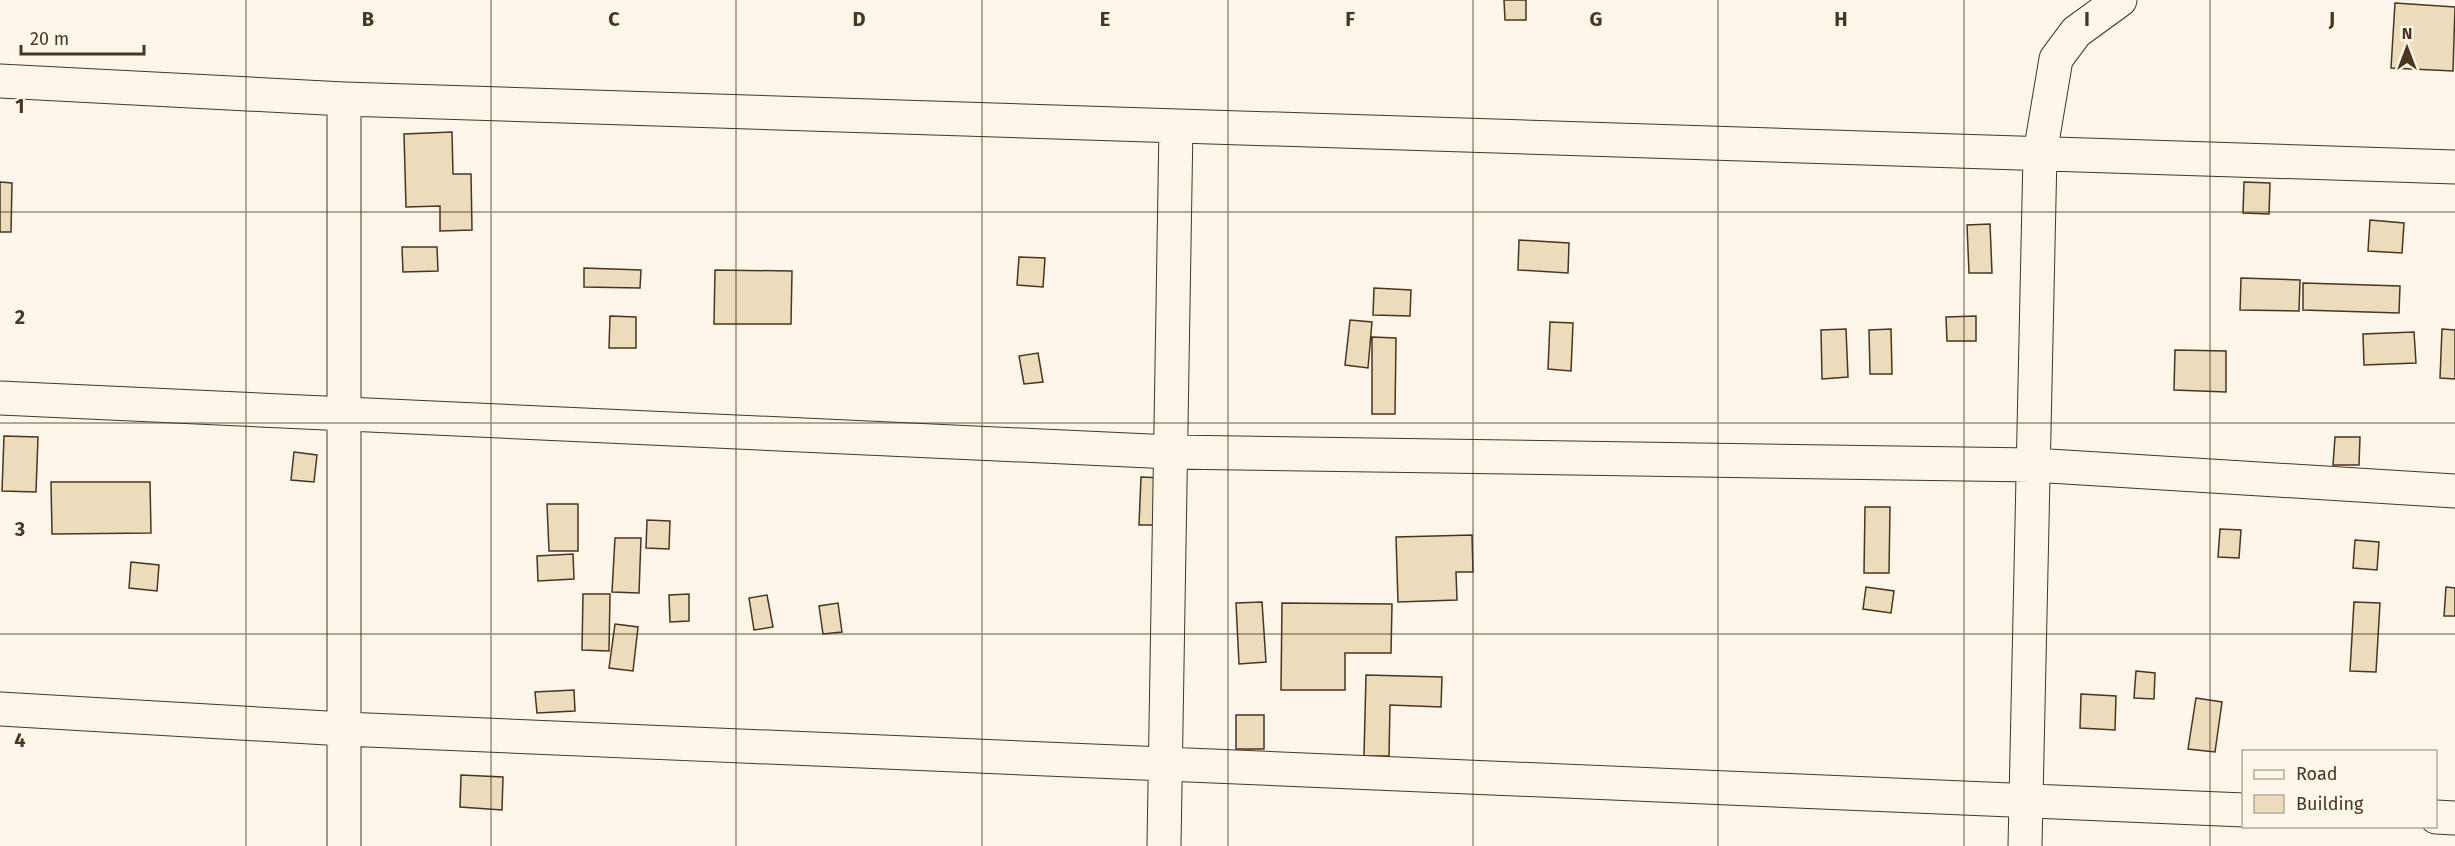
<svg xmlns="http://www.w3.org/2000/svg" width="2455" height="846" viewBox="0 0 2455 846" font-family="'Fira Sans',sans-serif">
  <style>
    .building { fill: #ecdcbc; stroke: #4a3520; stroke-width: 1.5 }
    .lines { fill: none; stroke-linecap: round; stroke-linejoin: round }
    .minor-casing { stroke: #4a3520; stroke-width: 35 }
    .minor { stroke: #fbf6e9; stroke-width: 33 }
    .grid { fill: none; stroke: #4a3520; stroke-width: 1.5; stroke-opacity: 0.55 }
    .grid-label { font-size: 20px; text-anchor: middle; font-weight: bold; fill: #4a3520; stroke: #fbf6e9; stroke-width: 4.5; stroke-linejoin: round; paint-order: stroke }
  </style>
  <rect width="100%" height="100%" fill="#fbf6e9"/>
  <path class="building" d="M1504,0H1526V20H1505Z
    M2395,3L2455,7L2453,71L2391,68Z
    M452,132L453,174H471L472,230L440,231V206L406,207L404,134Z
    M0,182L12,183L11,232H0Z
    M2244,182L2270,183L2269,214L2243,213Z
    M2370,220L2404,223L2402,253L2368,251Z
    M1990,224L1992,273H1969L1967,225Z
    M1519,240L1569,243L1568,273L1518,270Z
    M402,247H437L438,271L403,272Z
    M1019,257L1045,258L1043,287L1017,285Z
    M584,268L641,270L640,288L584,287Z
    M715,270L792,271L791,324H714Z
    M2241,278L2300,280L2299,311L2240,310Z
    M2303,283L2400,286L2399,313L2303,310Z
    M1374,288L1411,290L1410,316L1373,315Z
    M610,316L636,317V348H609Z
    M1976,316V341H1947L1946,317Z
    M1350,320L1372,322L1368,368L1345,365Z
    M1550,322L1573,323L1571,371L1548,369Z
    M1846,329L1848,377L1822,379L1821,330Z
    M1891,329L1892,374H1870L1869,330Z
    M2442,329L2455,330V379L2440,378Z
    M2414,332L2416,363L2364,365L2363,334Z
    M1372,337L1396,338L1395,414H1372Z
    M2175,350L2226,351V392L2174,390Z
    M1038,353L1043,382L1024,384L1019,356Z
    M4,436L38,437L36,492L2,491Z
    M2335,437H2360L2359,465H2333Z
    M294,452L317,455L314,482L291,480Z
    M1141,477L1165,478L1164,525H1139Z
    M51,482H150L151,533L52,534Z
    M547,504H578V551H549Z
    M1865,507H1890L1889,573H1864Z
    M647,520L670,521L669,549L646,548Z
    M2220,529L2241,530L2239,558L2218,557Z
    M1472,535L1473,572H1456L1457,600L1398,602L1396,537Z
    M615,538H641L639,593L612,592Z
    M2355,540L2379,542L2377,570L2353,568Z
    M573,554L574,579L538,581L537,556Z
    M131,562L159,565L157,591L129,588Z
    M1866,587L1894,591L1891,613L1863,609Z
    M2446,587L2455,588V616H2444Z
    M583,594H610L609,651L582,650Z
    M689,594V621L670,622L669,595Z
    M767,595L773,627L754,630L749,598Z
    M1262,602L1266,662L1239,664L1236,603Z
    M2354,602L2380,603L2376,672L2350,671Z
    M838,603L842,632L823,634L819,606Z
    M1282,603L1392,604L1391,653H1345V690H1281Z
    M615,624L638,627L633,671L609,668Z
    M2136,671L2155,673L2154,699L2134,698Z
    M1366,675L1442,677L1441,707L1390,705L1389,756H1364Z
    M574,690L575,711L537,713L535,692Z
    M2081,694L2116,696L2115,730L2080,728Z
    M2196,698L2222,702L2215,752L2188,749Z
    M1236,715H1264V749H1236Z
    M461,775L503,777L502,810L460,807Z"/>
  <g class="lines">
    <defs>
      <path id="minor" d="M0,81L344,99L2455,167
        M344,99V846
        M0,398L1171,452L2033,465L2455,491
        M0,709L344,729L2244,810
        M2436,817L2455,818
        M1164,846L1176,126
        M2025,846L2040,154L2056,59L2076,32L2120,0"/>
    </defs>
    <use href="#minor" class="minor-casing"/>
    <use href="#minor" class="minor"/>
  </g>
  <path class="grid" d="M246,0V846M491,0V846M736,0V846M982,0V846M1228,0V846M1473,0V846M1718,0V846M1964,0V846M2210,0V846M0,212H2455M0,423H2455M0,634H2455"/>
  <g class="grid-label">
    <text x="368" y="26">B</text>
    <text x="614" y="26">C</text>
    <text x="859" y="26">D</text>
    <text x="1105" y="26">E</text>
    <text x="1350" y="26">F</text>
    <text x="1596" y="26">G</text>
    <text x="1841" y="26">H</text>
    <text x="2087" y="26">I</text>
    <text x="2332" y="26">J</text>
    <text x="20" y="113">1</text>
    <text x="20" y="324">2</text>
    <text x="20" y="536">3</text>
    <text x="20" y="747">4</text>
  </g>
  <rect x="2242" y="750" width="195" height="78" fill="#fbf6e9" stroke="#b4a999" stroke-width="1.5"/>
  <rect x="2254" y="770" width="30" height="9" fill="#fbf6e9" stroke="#b4a999" stroke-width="1.5"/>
  <text x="2296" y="780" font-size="18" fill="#4a3520">Road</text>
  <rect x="2254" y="795" width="30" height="18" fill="#ecdcbc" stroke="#b4a999" stroke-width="1.5"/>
  <text x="2296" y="810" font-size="18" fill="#4a3520">Building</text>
  <g transform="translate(2407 48)" stroke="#fbf6e9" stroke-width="4.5" paint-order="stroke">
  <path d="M0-4.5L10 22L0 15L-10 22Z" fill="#4a3520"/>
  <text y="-9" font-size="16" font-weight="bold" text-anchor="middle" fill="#4a3520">N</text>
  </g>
  <path d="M21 45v9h123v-9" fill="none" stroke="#4a3520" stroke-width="3"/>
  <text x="30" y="45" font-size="18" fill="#4a3520" stroke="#fbf6e9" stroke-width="4.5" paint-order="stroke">20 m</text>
</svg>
